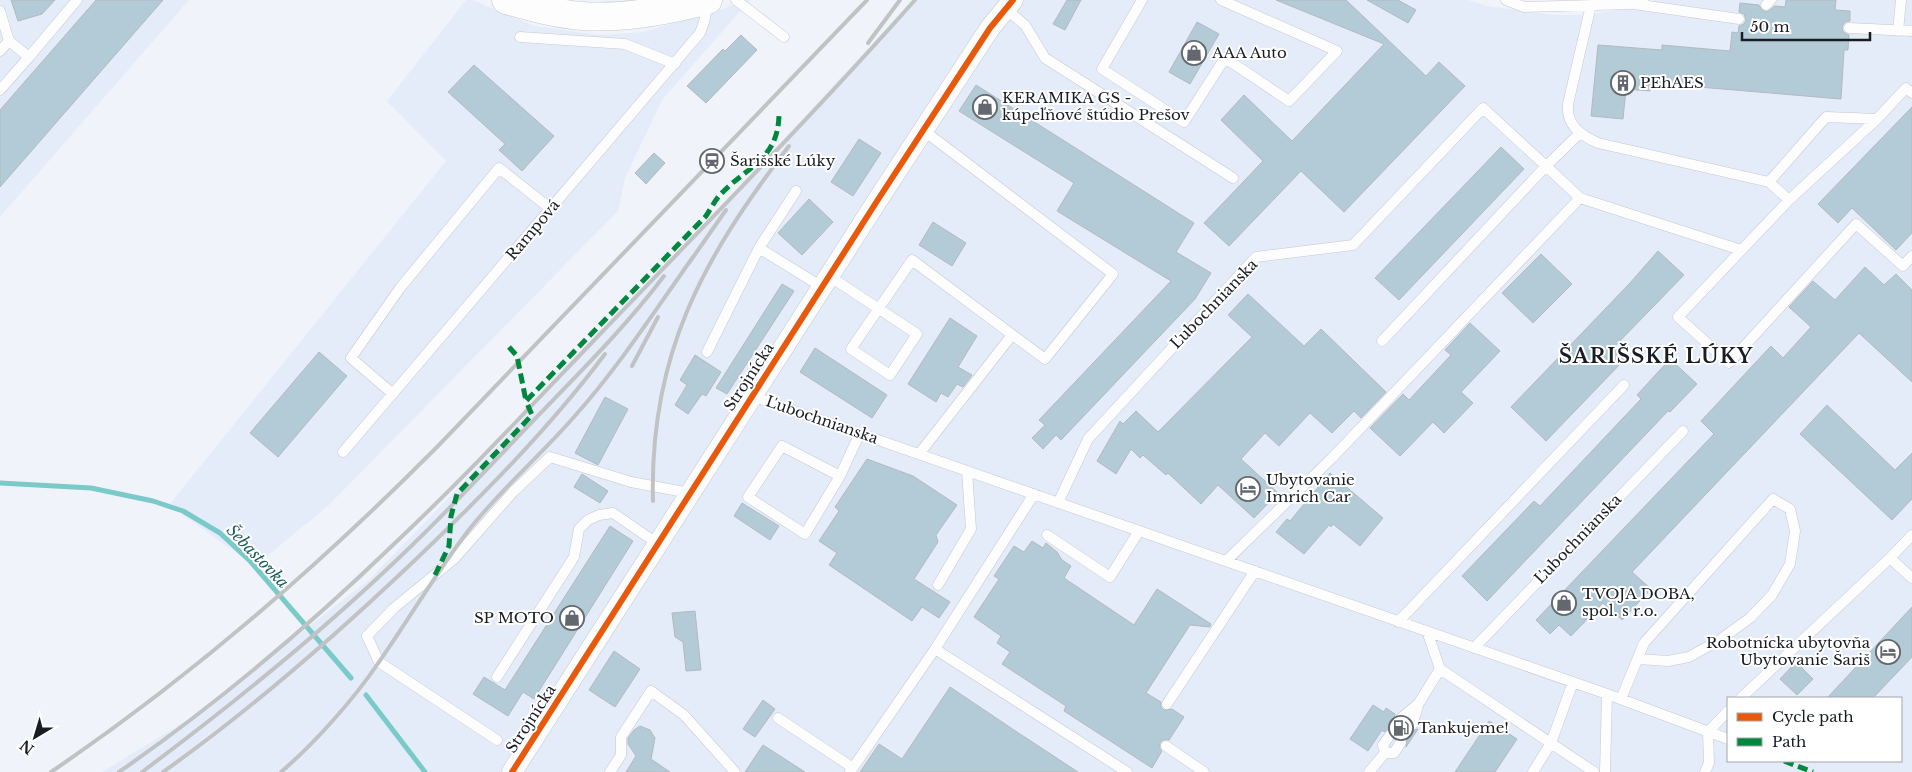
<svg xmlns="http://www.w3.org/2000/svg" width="1912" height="772" viewBox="0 0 1912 772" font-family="'Libre Baskerville',serif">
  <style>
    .built { fill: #e4ecfa; fill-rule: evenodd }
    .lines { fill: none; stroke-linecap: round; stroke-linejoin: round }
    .stream { stroke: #7acaca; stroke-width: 5 }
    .building { fill: #b2cbd7; stroke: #b4b9be }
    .service-casing { stroke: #c5c8ce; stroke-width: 11 }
    .minor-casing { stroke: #c5c8ce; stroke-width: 21 }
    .primary-casing { stroke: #c5c8ce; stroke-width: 29 }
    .service { stroke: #fdfdfe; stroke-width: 10 }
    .minor { stroke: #fdfdfe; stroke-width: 20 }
    .primary { stroke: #fdfdfe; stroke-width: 28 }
    .rail { stroke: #c1c2c3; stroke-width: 4 }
    .quiet { stroke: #00873e; stroke-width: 5; stroke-dasharray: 10 5; stroke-linecap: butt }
    .cycleway-casing { stroke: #fff; stroke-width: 9 }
    .cycleway { stroke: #e8590c; stroke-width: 6 }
    .labels { text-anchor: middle; stroke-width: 4; stroke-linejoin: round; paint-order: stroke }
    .poi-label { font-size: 15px; fill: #191d23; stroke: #fff; text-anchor: start }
    .street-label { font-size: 15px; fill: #191d23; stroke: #fff }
    .water-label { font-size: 16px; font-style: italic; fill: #1e5d5b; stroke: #fff }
    .district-label { font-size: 20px; font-weight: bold; letter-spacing: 1px; fill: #191d23; stroke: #fff }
  </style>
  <rect width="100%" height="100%" fill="#f0f3f9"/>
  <path class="built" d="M0,0H189L0,217Z
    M466,0H473L534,26L599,35L643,32L725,8L745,0H750L662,100L625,178L618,211L329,505L255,566L169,505L446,161L387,101Z
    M913,0H1468L1487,6L1555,15H1588L1622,9L1655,0H1912V772H102L189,719L369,580L457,489ZM1728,698H1901V761H1728Z"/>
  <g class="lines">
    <path class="stream" d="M0,483L91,488L153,501L183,511L220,533L250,561L351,678
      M366,695L425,772"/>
  </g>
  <path class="building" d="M11,0H55L42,14L18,21Z
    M96,0H163L0,187V110Z
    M1067,0H1081L1065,30L1053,24Z
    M1276,0H1346L1426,76L1439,62L1465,86L1344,212L1301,171L1229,246L1204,223L1263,161L1221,120L1244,95L1292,141L1384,44Z
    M1367,0H1398L1416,10L1408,23Z
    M1786,0H1836L1835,10L1850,11V21L1845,22L1842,27L1843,32L1849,35L1848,50H1844L1841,99L1651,83L1650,91L1626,89L1623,119L1591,116L1598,45L1662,50V45L1730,51L1732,32L1738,33L1739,26L1744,24L1746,20L1744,14L1739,12L1740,3L1759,5L1762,10L1767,12L1775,6L1785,7Z
    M1197,22L1219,34L1190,84L1169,72Z
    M741,35L757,50L706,103L687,86L723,49L725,51Z
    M474,65L554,136L522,171L499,150L505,144L448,92Z
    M976,85L1194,223L1176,252L1211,273L1195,299L1061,440L1056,435L1043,449L1032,438L1045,425L1039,420L1171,281L1057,211L1074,183L959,111Z
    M1912,107V233L1896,250L1852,208L1838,223L1818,204Z
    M859,139L881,153L853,196L831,182Z
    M1501,147L1524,169L1399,300L1375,278Z
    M654,153L665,163L646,184L635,173Z
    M809,199L833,222L802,255L778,233Z
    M933,222L966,243L952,266L919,245Z
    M1658,251L1684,275L1614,347L1626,358L1546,441L1511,407L1630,283Z
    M1541,254L1572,284L1533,323L1502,293Z
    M1865,267L1884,285L1896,274L1912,290V382L1859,333L1632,572L1651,589L1622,620L1603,603L1571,636L1559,625L1550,634L1536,620L1714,434L1701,421L1771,346L1783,358L1811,327L1789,307L1813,281L1835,300Z
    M782,284L794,291L727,394L716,388Z
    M1248,294L1304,346L1321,329L1386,392L1361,418L1354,411L1332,433L1310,413L1279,446L1265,433L1241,459L1278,493L1254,518L1218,485L1201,504L1168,473L1166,475L1143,455L1140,458L1131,449L1116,474L1097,461L1120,421L1123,424L1136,411L1158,432L1252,337L1228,315Z
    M950,318L977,336L958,367L972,375L963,387L957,384L948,397L941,393L936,402L908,384Z
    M1470,323L1500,351L1461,392L1473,403L1444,433L1433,422L1400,456L1370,428L1403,394L1409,400L1451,355L1445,350Z
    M815,348L887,395L872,418L800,372Z
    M319,352L347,376L278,457L250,433Z
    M695,355L721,372L706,396L702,394L688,414L675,405L687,385L680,380Z
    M1670,359L1697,384L1670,412L1668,411L1487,601L1462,576L1534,501L1540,506L1641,399L1637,395Z
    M605,397L628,409L598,465L575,453Z
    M1827,405L1895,470L1912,453V499L1892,520L1800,434Z
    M867,459L913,476L957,505L936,535L938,542L914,579L950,602L939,618L922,607L912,621L829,565L837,553L819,541L839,511L835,507Z
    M1330,473L1383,518L1360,546L1333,524L1331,527L1329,525L1304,554L1276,532L1287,519L1290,521Z
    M582,474L608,491L600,503L574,487Z
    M742,503L779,526L770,540L734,516Z
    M610,526L633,541L534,699L523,692L508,716L473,694L484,677L505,690Z
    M1032,541L1043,548L1046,543L1057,552L1062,560L1071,566L1064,578L1134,625L1157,589L1211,624L1210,627L1190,625L1146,693L1161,702V707L1164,710L1172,709L1184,717L1169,740H1163L1160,743V749L1162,751L1152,768L1064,711L1066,706L1002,664L1010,652L997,643L1001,636L974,617L999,579L994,576L1014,546L1024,552Z
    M1912,607V657L1873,698H1827Z
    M695,611L701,670L686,671L683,642L675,637L672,613Z
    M614,651L640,669L615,707L589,690Z
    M1796,662L1813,679L1797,695L1780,679Z
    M950,687L1020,734L1078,772H860L879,744L902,759Z
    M763,700L775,709L755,737L743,729Z
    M1373,705L1384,712L1386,708L1395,714L1394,719L1396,723L1402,725L1405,723V727L1409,731L1418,729L1406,747L1407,738L1402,735L1396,737V732L1391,728L1384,732L1382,730L1368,751L1350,739Z
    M1489,721L1517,739L1495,772H1455Z
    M640,726L650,730L655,738L651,759L670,772H626L636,756L628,744V738L634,730Z
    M763,745L805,772H745Z"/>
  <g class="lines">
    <defs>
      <path id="service" d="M736,0L784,37
        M1142,0L1102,69L1184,122L1225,58L1289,101L1337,51L1221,0
        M1506,0L1524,7L1630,4L1643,0
        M1634,4L1739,19
        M1591,5L1568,104C1566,125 1580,135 1598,143L1769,182L1789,200L1678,317L1729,363L1856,224L1903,266L1912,256
        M1766,5L1771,0
        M1006,9L1025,25L1045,58L1233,178
        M0,11L9,41L0,51
        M1849,28L1912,31
        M1898,31L1901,0
        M520,37L625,44L675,64
        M9,41L29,57L77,0
        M0,90L29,57
        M1769,182L1826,117L1877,119L1906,88L1912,93
        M1580,198L1741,250
        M1789,200L1877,119
        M759,248L796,191
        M829,276L917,334L890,375L851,349L912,260L1045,359L1113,274L923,130
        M707,352L759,248L822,287
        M393,394L351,358L400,288L499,168L551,209
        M752,396L1607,694L1728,739
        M343,452L700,33L704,22L708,1
        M919,454L1012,335
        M840,476L782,446L748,497L805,534L840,476L860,433
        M1058,503L1088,439L1256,257L1353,245L1483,108L1546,166L1580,133
        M1047,535L1110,577L1139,531
        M1890,558L1912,578
        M1226,561L1332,458L1580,198L1546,166L1382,341
        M938,585L971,529L967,471
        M1398,622L1624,385
        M1427,631L1440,669L1594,772
        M1474,648L1683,431
        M935,649L1127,772
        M497,677L574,557L579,529L588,520L599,515L613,513L658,544
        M1741,698L1890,558L1912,535
        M1621,699L1644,643L1773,499L1790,509L1795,531L1790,564L1772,595L1750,618L1721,639L1689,657L1668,661L1638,659
        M1167,704L1255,571
        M778,718L853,768
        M1401,718L1418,704
        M1412,725L1419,703L1440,669
        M497,740L379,662L367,636L394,608L454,559L513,492L550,457L631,482L690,493
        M1166,746L1204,772
        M1385,753L1383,745L1390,735
        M610,772L621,755V737L651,691L684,715L735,772
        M850,772L935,649L1034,494
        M1369,772L1385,753H1394L1401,742
        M1533,772L1551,743L1573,682
        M1605,772L1607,694
        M1705,772L1709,763L1708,732L1728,711"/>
      <path id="minor" d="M512,772L879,198L990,28L1013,0"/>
      <path id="primary" d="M506,0C531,7 556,14 582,16C625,19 667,11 708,0"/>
    </defs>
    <use href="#service" class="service-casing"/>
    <use href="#minor" class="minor-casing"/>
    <use href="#primary" class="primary-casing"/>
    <use href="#service" class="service"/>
    <use href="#minor" class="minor"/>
    <use href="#primary" class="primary"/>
    <path class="rail" d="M868,43L900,0
      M689,263L726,210
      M632,366L658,317
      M653,501C649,355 703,258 789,146
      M51,772C191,677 319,566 438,446L867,0
      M119,772C217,704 309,626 394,544C466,476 533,404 601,333C707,223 814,114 915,0
      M142,772C233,704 321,633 403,554C447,512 488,468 530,424C576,376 624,329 664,276
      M163,772C252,709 334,637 413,562C481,497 548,430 605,354
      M281,772C315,743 354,699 379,662C409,619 436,573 468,531C500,490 539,457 573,418C618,368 654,312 693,257"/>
    <path class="quiet" d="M509,347L517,356L526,401
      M435,575L449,546L451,516L457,494L532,415L526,401L706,216C710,210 714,202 719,196C745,167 778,161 779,115
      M1784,761L1813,772"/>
    <defs>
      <path id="cycleway" d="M512,772L879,198L990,28L1013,0"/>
    </defs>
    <use href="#cycleway" class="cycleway-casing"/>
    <use href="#cycleway" class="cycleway"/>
  </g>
  <defs>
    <symbol id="shop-ring" viewBox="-11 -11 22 22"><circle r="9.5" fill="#fff" stroke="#64686e" stroke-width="1.5"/><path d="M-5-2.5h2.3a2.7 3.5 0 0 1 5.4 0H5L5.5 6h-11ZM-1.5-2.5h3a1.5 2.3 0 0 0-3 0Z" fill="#64686e"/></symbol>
    <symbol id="building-ring" viewBox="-11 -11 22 22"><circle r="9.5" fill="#fff" stroke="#64686e" stroke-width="1.5"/><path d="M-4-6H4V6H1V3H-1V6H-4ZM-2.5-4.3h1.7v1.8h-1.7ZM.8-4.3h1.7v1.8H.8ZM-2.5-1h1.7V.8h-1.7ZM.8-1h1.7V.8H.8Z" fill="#64686e"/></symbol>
    <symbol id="station-ring" viewBox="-11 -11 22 22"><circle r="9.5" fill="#fff" stroke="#64686e" stroke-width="1.5"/><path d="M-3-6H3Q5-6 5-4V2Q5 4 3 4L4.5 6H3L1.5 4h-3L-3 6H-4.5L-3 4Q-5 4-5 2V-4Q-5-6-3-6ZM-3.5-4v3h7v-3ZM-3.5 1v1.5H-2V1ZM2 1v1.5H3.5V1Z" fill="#64686e"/></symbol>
    <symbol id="hotel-ring" viewBox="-11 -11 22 22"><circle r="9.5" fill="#fff" stroke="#64686e" stroke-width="1.5"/><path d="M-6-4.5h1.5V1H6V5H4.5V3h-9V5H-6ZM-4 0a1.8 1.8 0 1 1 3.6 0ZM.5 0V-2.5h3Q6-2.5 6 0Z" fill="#64686e"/></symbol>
    <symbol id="fuel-ring" viewBox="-11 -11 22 22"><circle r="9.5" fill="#fff" stroke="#64686e" stroke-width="1.5"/><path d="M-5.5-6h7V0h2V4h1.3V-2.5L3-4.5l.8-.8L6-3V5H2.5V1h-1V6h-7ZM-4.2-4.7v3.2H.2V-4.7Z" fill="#64686e"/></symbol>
  </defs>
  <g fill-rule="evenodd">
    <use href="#shop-ring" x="1180" y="39" width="28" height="28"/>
    <use href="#building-ring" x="1609" y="69" width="28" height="28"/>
    <use href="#shop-ring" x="971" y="93" width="28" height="28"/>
    <use href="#station-ring" x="698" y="147" width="28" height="28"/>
    <use href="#hotel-ring" x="1234" y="475" width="28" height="28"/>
    <use href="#shop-ring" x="1550" y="589" width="28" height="28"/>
    <use href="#shop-ring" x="558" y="604" width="28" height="28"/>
    <use href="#hotel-ring" x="1874" y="638" width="28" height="28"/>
    <use href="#fuel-ring" x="1387" y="714" width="28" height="28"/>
  </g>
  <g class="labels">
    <g class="poi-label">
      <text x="1212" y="58">AAA Auto</text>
      <text x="1640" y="88">PEhAES</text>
      <text x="1002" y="103">KERAMIKA GS -<tspan x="1002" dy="17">kúpeľňové štúdio Prešov</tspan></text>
      <text x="730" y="166">Šarišské Lúky</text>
      <text x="1266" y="485">Ubytovanie<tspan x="1266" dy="17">Imrich Car</tspan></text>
      <text x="1582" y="599">TVOJA DOBA,<tspan x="1582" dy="17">spol. s r.o.</tspan></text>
      <text x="554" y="623" text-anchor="end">SP MOTO</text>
      <text x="1870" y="648" text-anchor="end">Robotnícka ubytovňa<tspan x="1870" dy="17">Ubytovanie Šariš</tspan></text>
      <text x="1418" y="733">Tankujeme!</text>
    </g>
    <g class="street-label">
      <text transform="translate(533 230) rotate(-50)" y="5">Rampová</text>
      <text transform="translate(1214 304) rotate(-46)" y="5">Ľubochnianska</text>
      <text transform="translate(749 377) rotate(-57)" y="5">Strojnícka</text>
      <text transform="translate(822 420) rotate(19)" y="5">Ľubochnianska</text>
      <text transform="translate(1578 539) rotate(-46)" y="5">Ľubochnianska</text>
      <text transform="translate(531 719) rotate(-57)" y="5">Strojnícka</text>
    </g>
    <g class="water-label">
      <text transform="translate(258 556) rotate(46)" y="6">Šebastovka</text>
    </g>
    <g class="district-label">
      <text x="1656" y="363">ŠARIŠSKÉ LÚKY</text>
    </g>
  </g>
  <rect x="1727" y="697" width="175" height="65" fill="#ffffff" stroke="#a3a5a7"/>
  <rect x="1737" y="713" width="25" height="8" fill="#e8590c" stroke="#a3a5a7"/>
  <text x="1772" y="722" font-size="15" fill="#191d23">Cycle path</text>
  <rect x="1737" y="738" width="25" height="8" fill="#00873e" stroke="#a3a5a7"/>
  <text x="1772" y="747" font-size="15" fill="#191d23">Path</text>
  <g transform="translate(35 737) rotate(218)" stroke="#ffffff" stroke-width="4" paint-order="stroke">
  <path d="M0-4L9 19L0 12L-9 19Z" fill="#191d23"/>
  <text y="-8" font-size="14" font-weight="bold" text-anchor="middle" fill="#191d23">N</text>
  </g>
  <path d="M1742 32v8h128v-8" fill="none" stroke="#191d23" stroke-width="2.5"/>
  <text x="1750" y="32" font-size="15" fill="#191d23" stroke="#ffffff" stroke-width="4" paint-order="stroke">50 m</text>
</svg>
